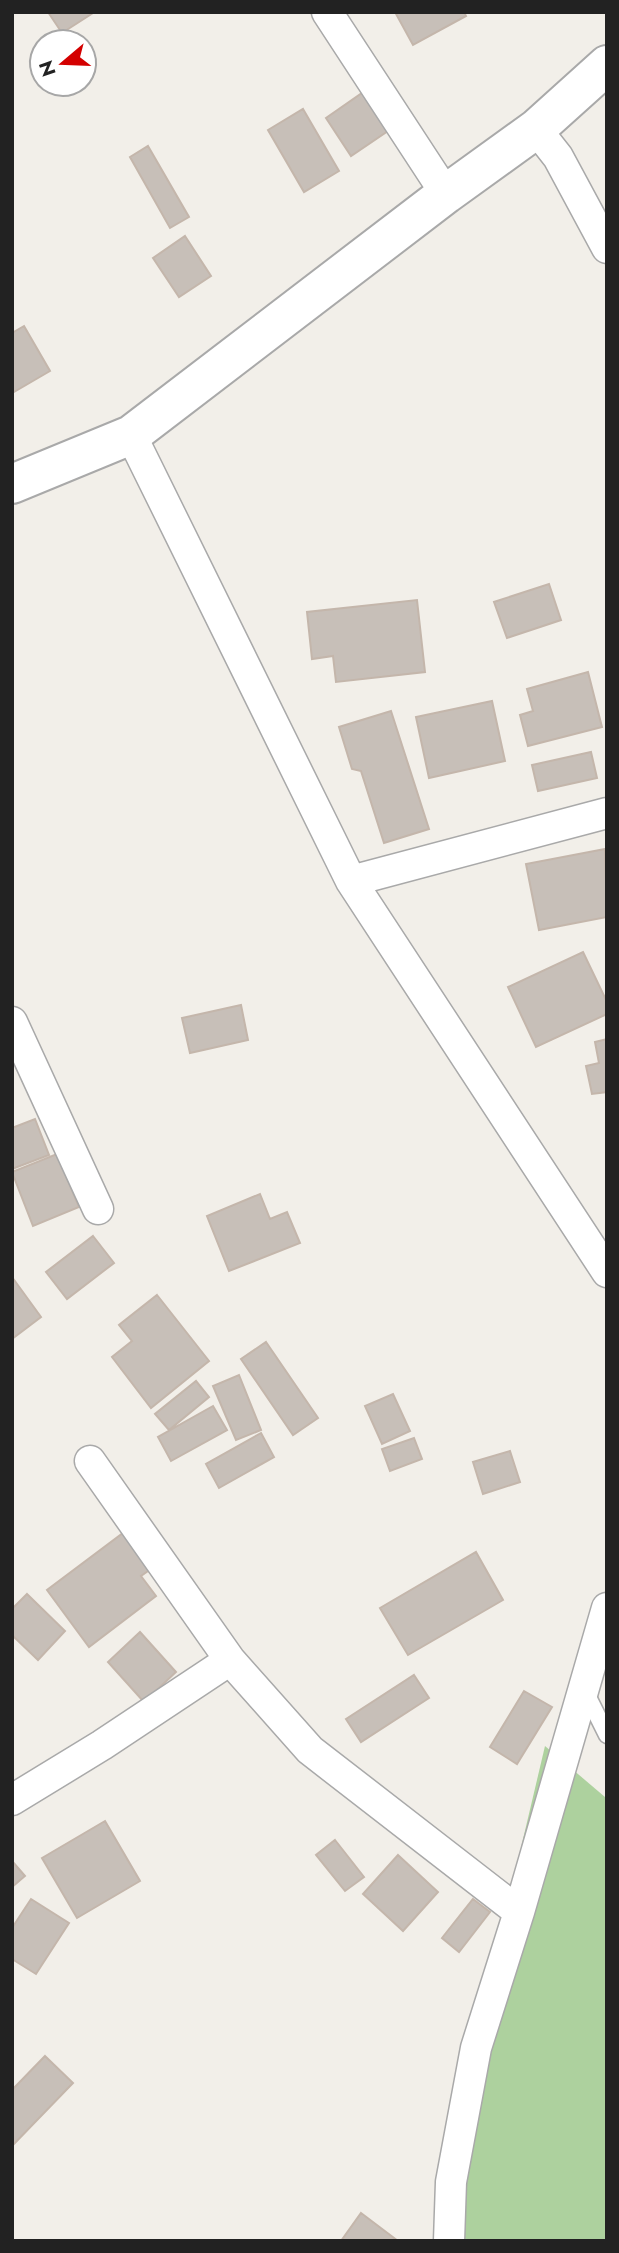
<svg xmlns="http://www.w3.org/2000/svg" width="619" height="2253" viewBox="0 0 619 2253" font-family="Jost,sans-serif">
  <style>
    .forest { fill: #add19e }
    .building { fill: #c7bfb8; stroke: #c4b6ab; stroke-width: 2 }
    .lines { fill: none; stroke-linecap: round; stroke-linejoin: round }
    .service-casing { stroke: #a9a9a9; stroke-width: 19 }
    .minor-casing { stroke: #a9a9a9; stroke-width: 33 }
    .tertiary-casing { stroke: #a9a9a9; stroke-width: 42 }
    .service { stroke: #fff; stroke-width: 16 }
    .minor { stroke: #fff; stroke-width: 30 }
    .tertiary { stroke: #fff; stroke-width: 38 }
  </style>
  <rect width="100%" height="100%" fill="#f2efe9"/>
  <path class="forest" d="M545,1746L605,1797L607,1801V2241H450L507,1907Z"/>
  <path class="building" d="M48,12H93V13L62,33Z
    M395,12H464L466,16L413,45Z
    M362,93L388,131L351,156L326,118Z
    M303,109L339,171L304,192L268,130Z
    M148,146L189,217L170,228L130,157Z
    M185,236L211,276L179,297L153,258Z
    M24,326L50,371L14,392L12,389V333Z
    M549,584L561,620L507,638L494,602Z
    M417,600L425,672L336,682L333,656L312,659L307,612Z
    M588,672L602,727L528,746L520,715L533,711L527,689Z
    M492,701L505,761L429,778L416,717Z
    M391,711L429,829L384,843L361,771L352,769L339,727Z
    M591,752L597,778L538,791L532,765Z
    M605,849L607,917L539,930L526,864Z
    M583,952L607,1002V1014L536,1047L508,987Z
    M241,1005L248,1040L190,1053L182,1018Z
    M607,1039V1092L592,1094L586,1066L599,1063L595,1042Z
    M35,1119L49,1155L12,1169V1128Z
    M57,1154L79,1207L33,1226L12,1172Z
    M260,1194L270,1219L287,1212L300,1243L229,1271L207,1216Z
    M93,1236L114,1263L67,1299L46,1272Z
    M12,1277L41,1317L12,1339Z
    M157,1295L209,1361L151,1408L112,1357L132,1341L119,1325Z
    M266,1342L318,1418L293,1435L241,1359Z
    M239,1375L261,1430L236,1440L213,1386Z
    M196,1381L209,1397L169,1430L155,1414Z
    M393,1394L410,1431L382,1444L365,1406Z
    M213,1406L227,1430L171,1461L158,1437Z
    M261,1433L274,1457L219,1488L206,1464Z
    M414,1438L422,1459L390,1471L382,1449Z
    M510,1451L520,1482L483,1494L473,1462Z
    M131,1527L158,1564L141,1576L156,1596L89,1647L47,1590Z
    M476,1552L503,1600L408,1655L380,1608Z
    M27,1594L65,1631L38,1660L12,1635V1609Z
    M140,1632L176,1672L144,1702L108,1662Z
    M414,1675L429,1698L361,1742L346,1719Z
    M524,1691L552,1707L517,1764L490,1747Z
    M105,1821L140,1881L77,1918L42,1858Z
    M335,1840L364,1877L345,1891L316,1855Z
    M398,1855L438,1892L403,1931L363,1894Z
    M12,1861L25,1876L12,1887Z
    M31,1899L69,1923L36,1974L12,1959V1928Z
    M473,1899L490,1912L459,1952L442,1938Z
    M45,2056L73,2083L12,2146V2090Z
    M361,2213L398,2241H341Z"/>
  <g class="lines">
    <defs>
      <path id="service" d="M584,1689L607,1735"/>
      <path id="minor" d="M327,12L446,194
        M536,129L558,157L607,248
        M131,435L351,881L607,1272
        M351,881L607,813
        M12,1022L98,1209
        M90,1461L230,1660L310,1750L519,1912
        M12,1800L102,1745L230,1660
        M449,2241L451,2182L476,2048L519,1912L607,1608"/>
      <path id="tertiary" d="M12,484L131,435L446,194L536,129L607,65"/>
    </defs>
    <use href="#service" class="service-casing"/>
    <use href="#minor" class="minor-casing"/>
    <use href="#tertiary" class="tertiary-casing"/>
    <use href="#service" class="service"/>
    <use href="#minor" class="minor"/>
    <use href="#tertiary" class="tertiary"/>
  </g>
  <rect width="619" height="2253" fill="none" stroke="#222222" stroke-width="28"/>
  <g transform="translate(63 63) rotate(251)"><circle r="33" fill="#ffffff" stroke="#a7a7a7" stroke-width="2"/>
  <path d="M0-5L12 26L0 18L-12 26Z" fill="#d40000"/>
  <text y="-10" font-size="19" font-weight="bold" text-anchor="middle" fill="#222222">N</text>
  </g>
</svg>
